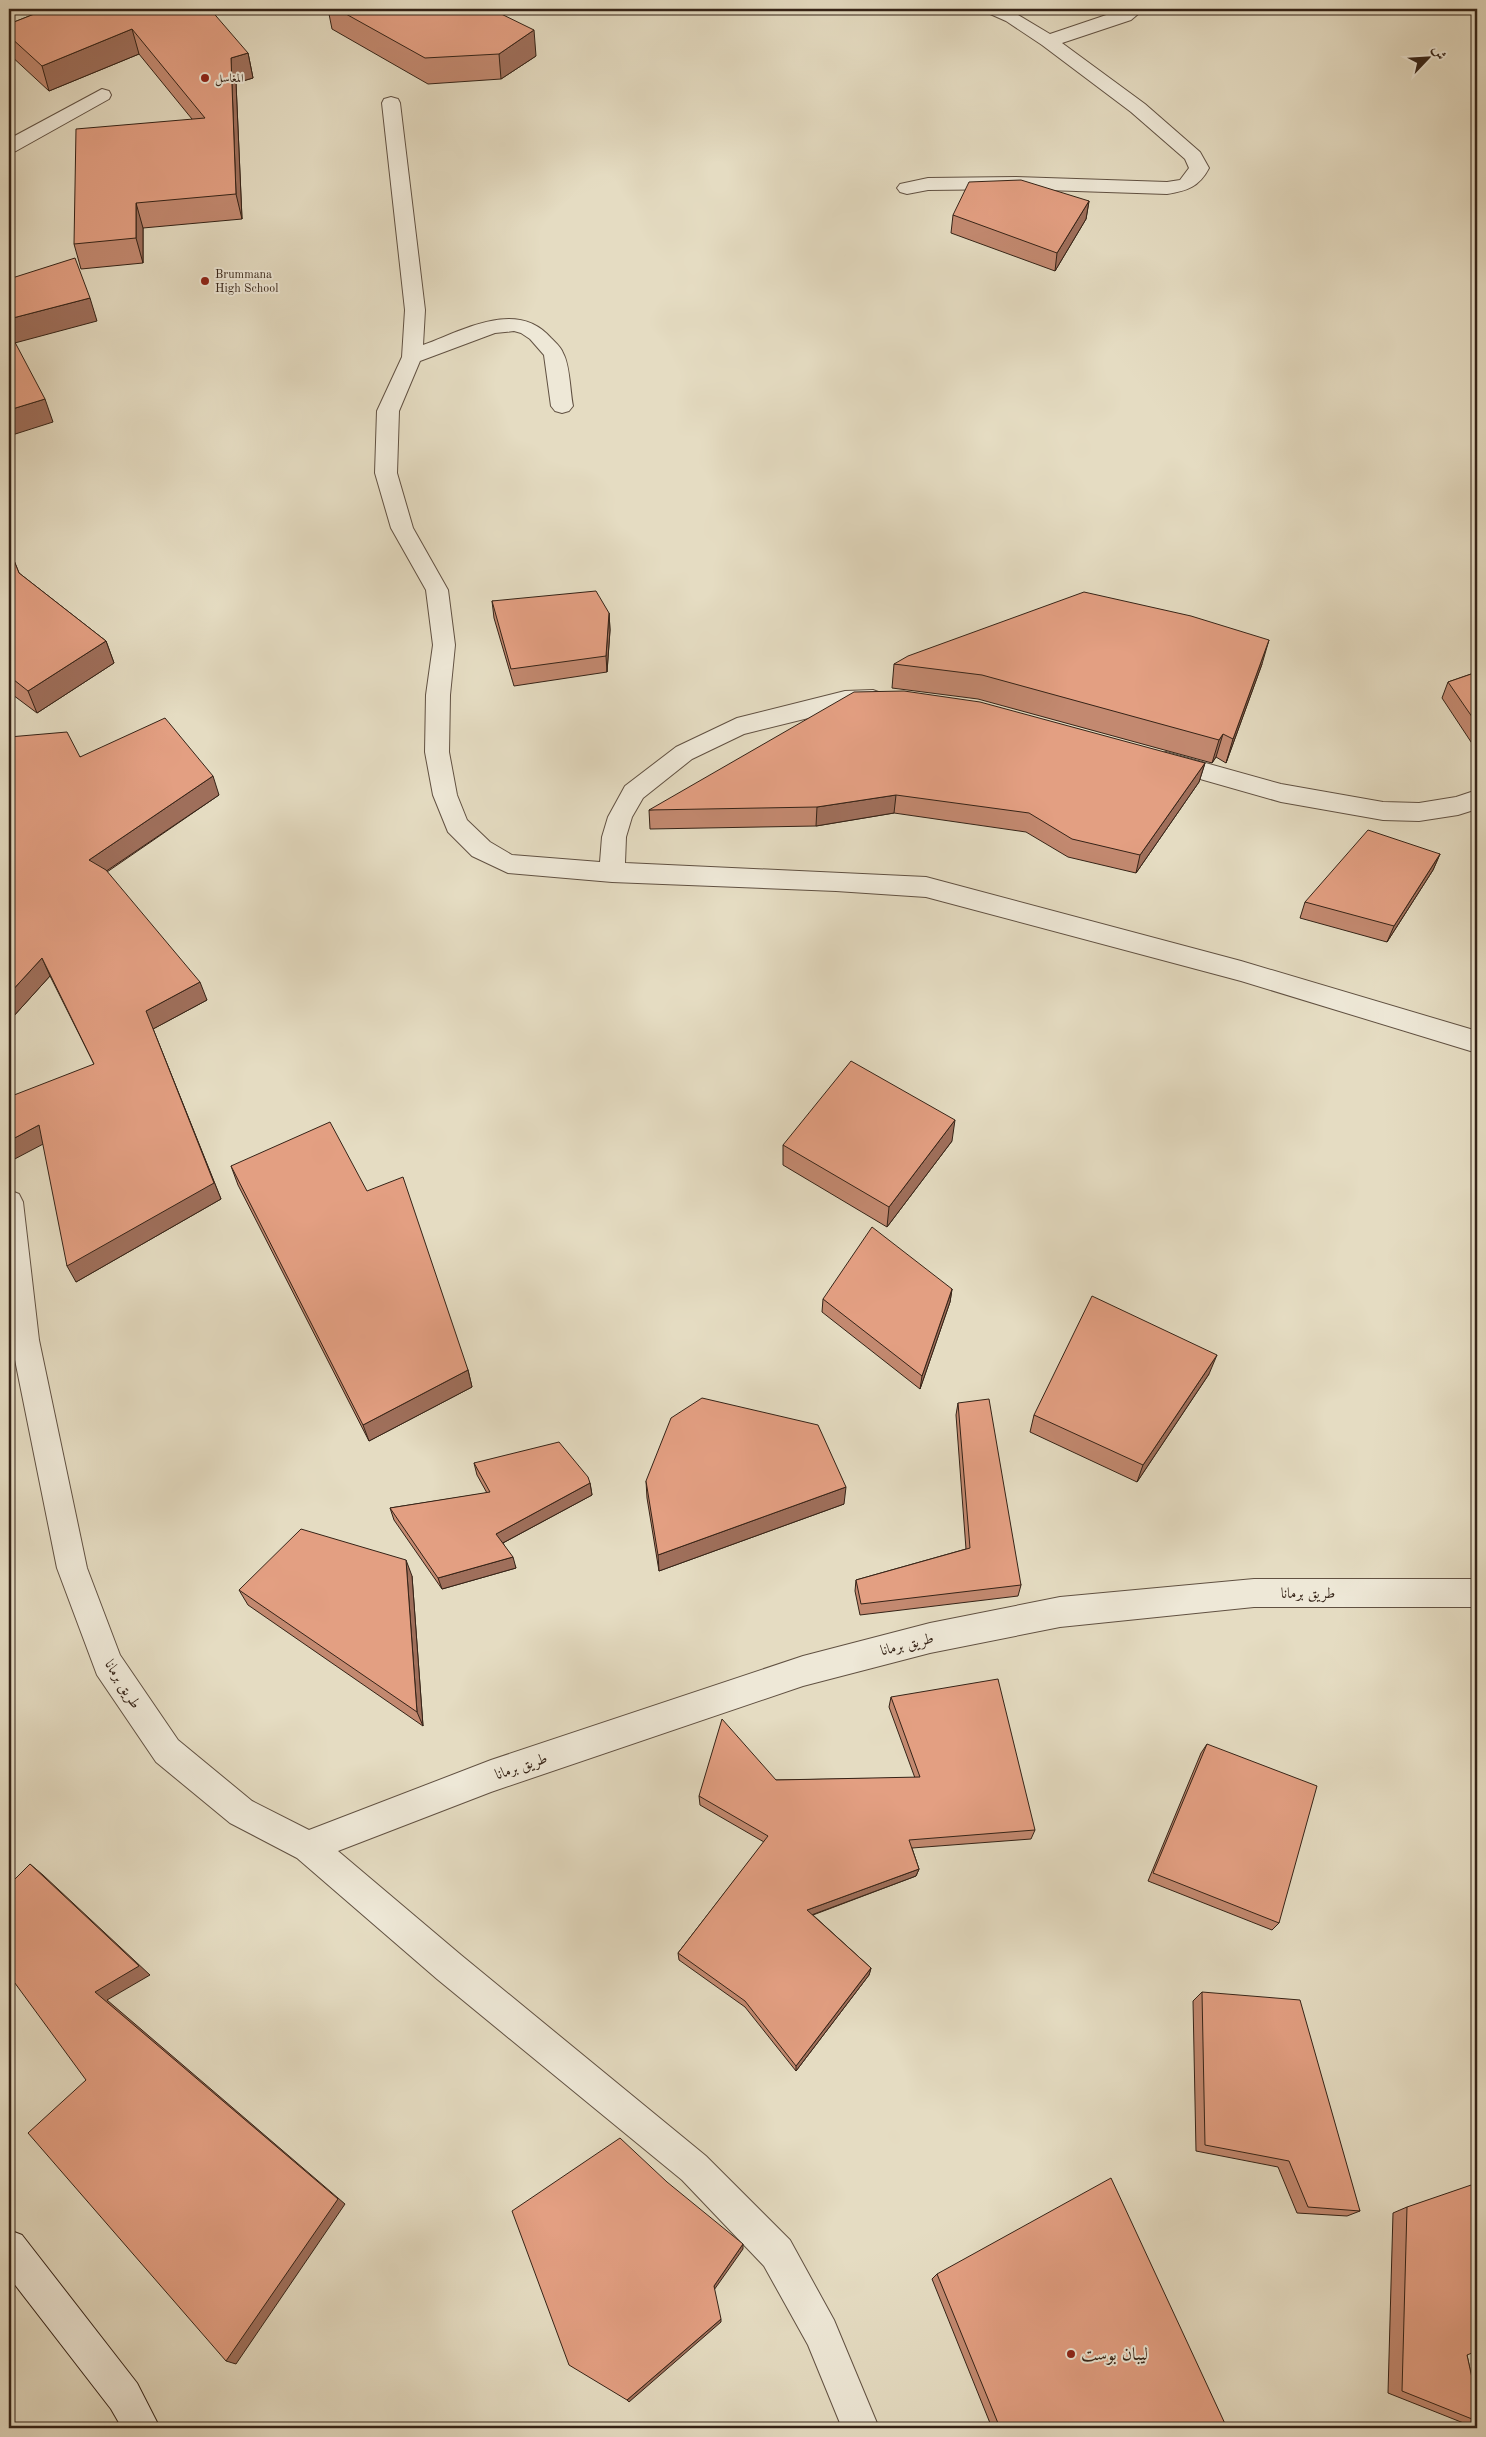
<svg xmlns="http://www.w3.org/2000/svg" width="1486" height="2437" viewBox="0 0 1486 2437" font-family="'Old Standard TT',Amiri,serif">
  <style>
    .lines { fill: none; stroke-linecap: round; stroke-linejoin: round }
    .lane-casing { stroke: #615142; stroke-width: 2 }
    .street-casing { stroke: #615142; stroke-width: 2 }
    .secondary-casing { stroke: #352317; stroke-width: 2 }
    .lane { fill: #eee8d7; fill-rule: evenodd }
    .street { fill: #eee8d7; fill-rule: evenodd }
    .secondary { fill: #eee8d7; fill-rule: evenodd }
    .wall { fill: #c38970; stroke: #352317 }
    .shaded-wall { fill: #9f6f5b; stroke: #352317 }
    .building { fill: #e39f82; stroke: #352317 }
    .poi-dot { fill: #8f2418; stroke: #eee8d7; stroke-width: 2 }
    .labels { text-anchor: middle; stroke-width: 4; stroke-linejoin: round; paint-order: stroke }
    .far-poi-label { font-size: 12px; fill: #352317; stroke: #eee8d7; text-anchor: start }
    .street-label { font-size: 15px; fill: #352317; stroke: #eee8d7 }
    .near-poi-label { font-size: 18px; fill: #352317; stroke: #eee8d7; text-anchor: start }
  </style>
  <rect width="100%" height="100%" fill="#e5dcc2"/>
  <filter id="stains"><feTurbulence type="fractalNoise" baseFrequency=".004" numOctaves="4"/><feColorMatrix values="0 0 0 0 .2 0 0 0 0 .09 0 0 0 0 .02 0 0 0 .5 -.17"/></filter>
  <radialGradient id="worn" r=".72"><stop offset=".6" stop-color="#630" stop-opacity="0"/><stop offset="1" stop-color="#630" stop-opacity=".3"/></radialGradient>
  <g class="lines">
    <defs>
      <path id="lane" d="M102,89L109,91L111,95L109,99L16,151L9,153V139Z"/>
      <path id="street" d="M985,9H1008L1050,34L1124,9H1144L1131,20L1062,43L1145,104L1200,152L1209,168C1199,187 1187,191 1167,194L1015,189L928,190L907,194L900,192L897,188L900,184L928,178L1015,177L1167,182L1180,180L1189,168L1185,159L1131,112L1042,45L1006,21L988,13Z
        M391,97L398,99L400,103L425,310L423,345C462,331 517,298 551,338C555,342 561,347 563,353C570,365 570,391 573,406L569,411L562,413L555,411L551,406L544,355L530,339L521,333L514,331L495,333L420,361L399,411L397,473L413,528L448,590L455,645L450,695L449,752L457,795L467,820L490,842L512,855L600,862L602,837L608,817L625,786L676,747L737,718L845,691L873,690L881,693L885,699L881,705L845,709L744,734L692,759L643,798L632,817L626,837L625,863L926,877L1241,961L1477,1031V1053L1241,981L926,897L836,891L612,882L508,873L472,856L448,832L433,795L425,752L426,695L433,645L426,590L391,528L375,473L377,411L402,357L405,310L382,103L384,99Z
        M1166,752L1281,784L1383,802L1419,803L1456,797L1477,790V809L1458,815L1419,821L1383,820L1281,802L1158,767L1154,761L1158,755Z
        M9,1190L19,1194L23,1202L39,1340L87,1568L120,1655L178,1740L252,1801L309,1830L491,1760L803,1656L930,1623L1060,1597L1254,1579H1477V1607H1254L1060,1627L930,1653L803,1686L491,1792L338,1851L461,1955L706,2156L790,2240L834,2320L879,2428H842L808,2345L764,2266L682,2180L437,1979L297,1858L230,1823L156,1762L97,1675L57,1568L11,1340L9,1322Z"/>
      <path id="secondary" d="M9,2230L22,2235L137,2383L160,2428H122L111,2409L9,2277Z"/>
    </defs>
    <use href="#lane" class="lane-casing"/>
    <use href="#street" class="street-casing"/>
    <use href="#secondary" class="secondary-casing"/>
    <use href="#lane" class="lane"/>
    <use href="#street" class="street"/>
    <use href="#secondary" class="secondary"/>
  </g>
  <path class="wall" d="M47,9L248,53L253,78L236,83L242,219L143,228V263L81,269L74,244L192,119L139,54L49,91L9,54V24Z
    M328,9H491L536,56L501,79L428,84L332,29Z
    M1089,201L1086,219L1055,271L951,233L953,215Z
    M9,548L19,573L106,641L114,663L37,713L9,692Z
    M492,601L609,613L610,630L607,672L514,686L494,618Z
    M894,664H1262L1226,763L1216,757L1212,763L978,699L892,688Z
    M1477,672V751L1442,698L1448,682Z
    M9,737L219,795L107,872L207,1000L153,1029L221,1199L76,1282L94,1064L50,976L12,1018L9,1016Z
    M1205,763L1199,782L1136,873L1068,857L1026,832L894,813L816,826L650,829L649,810Z
    M1440,854L1433,870L1387,942L1300,918L1305,902Z
    M1477,953V971L1472,969Z
    M952,1141L887,1227L783,1165V1145Z
    M231,1166L367,1191L468,1370L472,1387L369,1441L238,1185Z
    M952,1289L950,1302L920,1389L822,1312L823,1299Z
    M1209,1374L1137,1482L1030,1432L1034,1415Z
    M958,1403L1021,1585L1018,1596L860,1615L855,1591L856,1580L966,1549L956,1415Z
    M474,1463L590,1483L592,1495L503,1543L516,1568L442,1589L394,1520L390,1508L487,1493L477,1475Z
    M646,1481L844,1504L659,1571L647,1498Z
    M412,1576L423,1726L248,1605L239,1590Z
    M891,1697L1035,1830L1031,1839L912,1848L919,1869L916,1876L813,1915L871,1968L869,1975L796,2071L745,2007L679,1960L678,1953L764,1842L700,1805L699,1796L776,1780L915,1778L889,1707Z
    M1207,1744L1279,1923L1272,1930L1148,1881L1201,1753Z
    M1202,1992L1360,2211L1347,2216L1297,2213L1278,2167L1196,2151L1193,2001Z
    M1407,2207L1467,2355L1477,2401V2423L1466,2424L1388,2393L1393,2213Z
    M937,2274L1227,2428H992L932,2279Z"/>
  <path class="shaded-wall" d="M132,29L139,54L49,91L42,66Z
    M534,30L536,56L501,79L499,54Z
    M248,53L253,78L236,83L242,219L236,194L231,58Z
    M1089,201L1086,219L1055,271L1057,253Z
    M136,203L143,228V263L136,238Z
    M90,298L97,321L11,344L9,337V319Z
    M45,399L53,422L9,436V410Z
    M609,613L610,630L607,672L606,656Z
    M1269,640L1262,664L1226,763L1233,739Z
    M106,641L114,663L37,713L28,691Z
    M1223,734L1216,757L1212,763L1219,740Z
    M1205,763L1199,782L1136,873L1140,855Z
    M213,776L219,795L96,878L89,860Z
    M896,795L894,813L816,826L817,807Z
    M1440,854L1433,870L1387,942L1394,926Z
    M42,958L50,976L12,1018L9,1012V994Z
    M200,982L207,1000L153,1029L221,1199L76,1282L67,1266L146,1011Z
    M955,1120L952,1141L887,1227L889,1207Z
    M39,1125L47,1142L9,1162V1141Z
    M952,1289L950,1302L920,1389L922,1376Z
    M1217,1355L1209,1374L1137,1482L1143,1465Z
    M468,1370L472,1387L369,1441L363,1425Z
    M590,1483L592,1495L499,1545L496,1534Z
    M846,1487L844,1504L659,1571L658,1555Z
    M513,1557L516,1568L442,1589L438,1578Z
    M406,1560L412,1576L423,1726L417,1712Z
    M30,1864L43,1875L150,1975L107,2000L345,2204L236,2364L226,2361L95,1992Z
    M919,1869L916,1876L806,1917L807,1910Z
    M871,1968L869,1975L796,2071V2066Z
    M743,2244V2249L714,2290V2286Z
    M721,2319V2322L629,2402L627,2400Z"/>
  <path class="building" d="M47,9H210L248,53L231,58L236,194L136,203V238L74,244L76,129L205,118L132,29L42,66L9,36V24Z
    M337,9H491L534,30L499,54L425,58Z
    M1021,180L1089,201L1057,253L953,215L969,182Z
    M75,258L90,298L9,319V279Z
    M9,331L45,399L9,410Z
    M9,548L19,573L106,641L28,691L9,676Z
    M596,591L609,613L606,656L511,669L492,601Z
    M1084,592L1191,616L1269,640L1233,739L1223,734L1219,740L982,675L894,664L908,656Z
    M1477,672V724L1448,682Z
    M904,691L980,702L1205,763L1140,855L1072,839L1029,813L896,795L817,807L649,810L854,692Z
    M165,718L213,776L89,860L106,870L200,982L146,1011L214,1183L67,1266L39,1125L9,1141V1097L94,1064L42,958L9,994V737L67,732L80,757Z
    M1368,830L1440,854L1394,926L1305,902Z
    M851,1061L955,1120L889,1207L783,1145Z
    M330,1122L367,1191L403,1177L468,1370L363,1425L231,1166Z
    M872,1227L952,1289L922,1376L823,1299Z
    M1092,1296L1217,1355L1143,1465L1034,1415Z
    M702,1398L818,1425L846,1487L658,1555L646,1481L671,1418Z
    M989,1399L1021,1585L861,1604L856,1580L970,1548L958,1403Z
    M559,1442L588,1477L590,1483L496,1534L513,1557L438,1578L390,1508L490,1492L474,1463Z
    M301,1529L406,1560L417,1712L239,1590Z
    M998,1679L1035,1830L909,1840L919,1869L807,1910L871,1968L796,2066L745,2001L678,1953L768,1836L699,1796L722,1719L776,1780L920,1777L891,1697Z
    M1207,1744L1317,1786L1279,1923L1153,1873Z
    M30,1864L139,1966L95,1992L338,2199L226,2361L28,2133L86,2080L9,1975V1885Z
    M1202,1992L1300,2000L1360,2211L1308,2207L1289,2161L1205,2145Z
    M620,2138L667,2182L743,2244L714,2286L721,2319L627,2400L569,2365L512,2211Z
    M1111,2178L1227,2428H1000L937,2274Z
    M1477,2183V2351L1467,2355L1477,2401V2421L1402,2391L1407,2207Z"/>
  <g class="poi-dot">
    <circle cx="205" cy="78" r="5"/>
    <circle cx="205" cy="281" r="5"/>
    <circle cx="1071" cy="2354" r="5"/>
  </g>
  <g class="labels">
    <g class="far-poi-label">
      <text x="215" y="82">المغاسل</text>
      <text x="215" y="278">Brummana<tspan x="215" dy="14">High School</tspan></text>
    </g>
    <g class="street-label">
      <text x="1308" y="1598">طريق برمانا</text>
      <text transform="translate(907 1644) rotate(-14)" y="5">طريق برمانا</text>
      <text transform="translate(123 1684) rotate(58)" y="5">طريق برمانا</text>
      <text transform="translate(521 1766) rotate(-19)" y="5">طريق برمانا</text>
    </g>
    <g class="near-poi-label">
      <text x="1081" y="2360">ليبان بوست</text>
    </g>
  </g>
  <rect width="1486" height="2437" fill="none" stroke="#e5dcc2" stroke-width="30"/>
  <rect x="10" y="10" width="1466" height="2417" fill="none" stroke="#352317" stroke-width="2.5"/>
  <rect x="15" y="15" width="1456" height="2407" fill="none" stroke="#352317"/>
  <g transform="translate(1428 58) rotate(65)" stroke="#eee8d7" stroke-width="4" paint-order="stroke">
  <path d="M0-4L9 19L0 12L-9 19Z" fill="#352317"/>
  <text y="-8" font-size="14" font-weight="bold" text-anchor="middle" fill="#352317">ش</text>
  </g>
  <rect width="100%" height="100%" filter="url(#stains)"/>
  <rect width="100%" height="100%" fill="url(#worn)"/>
</svg>
